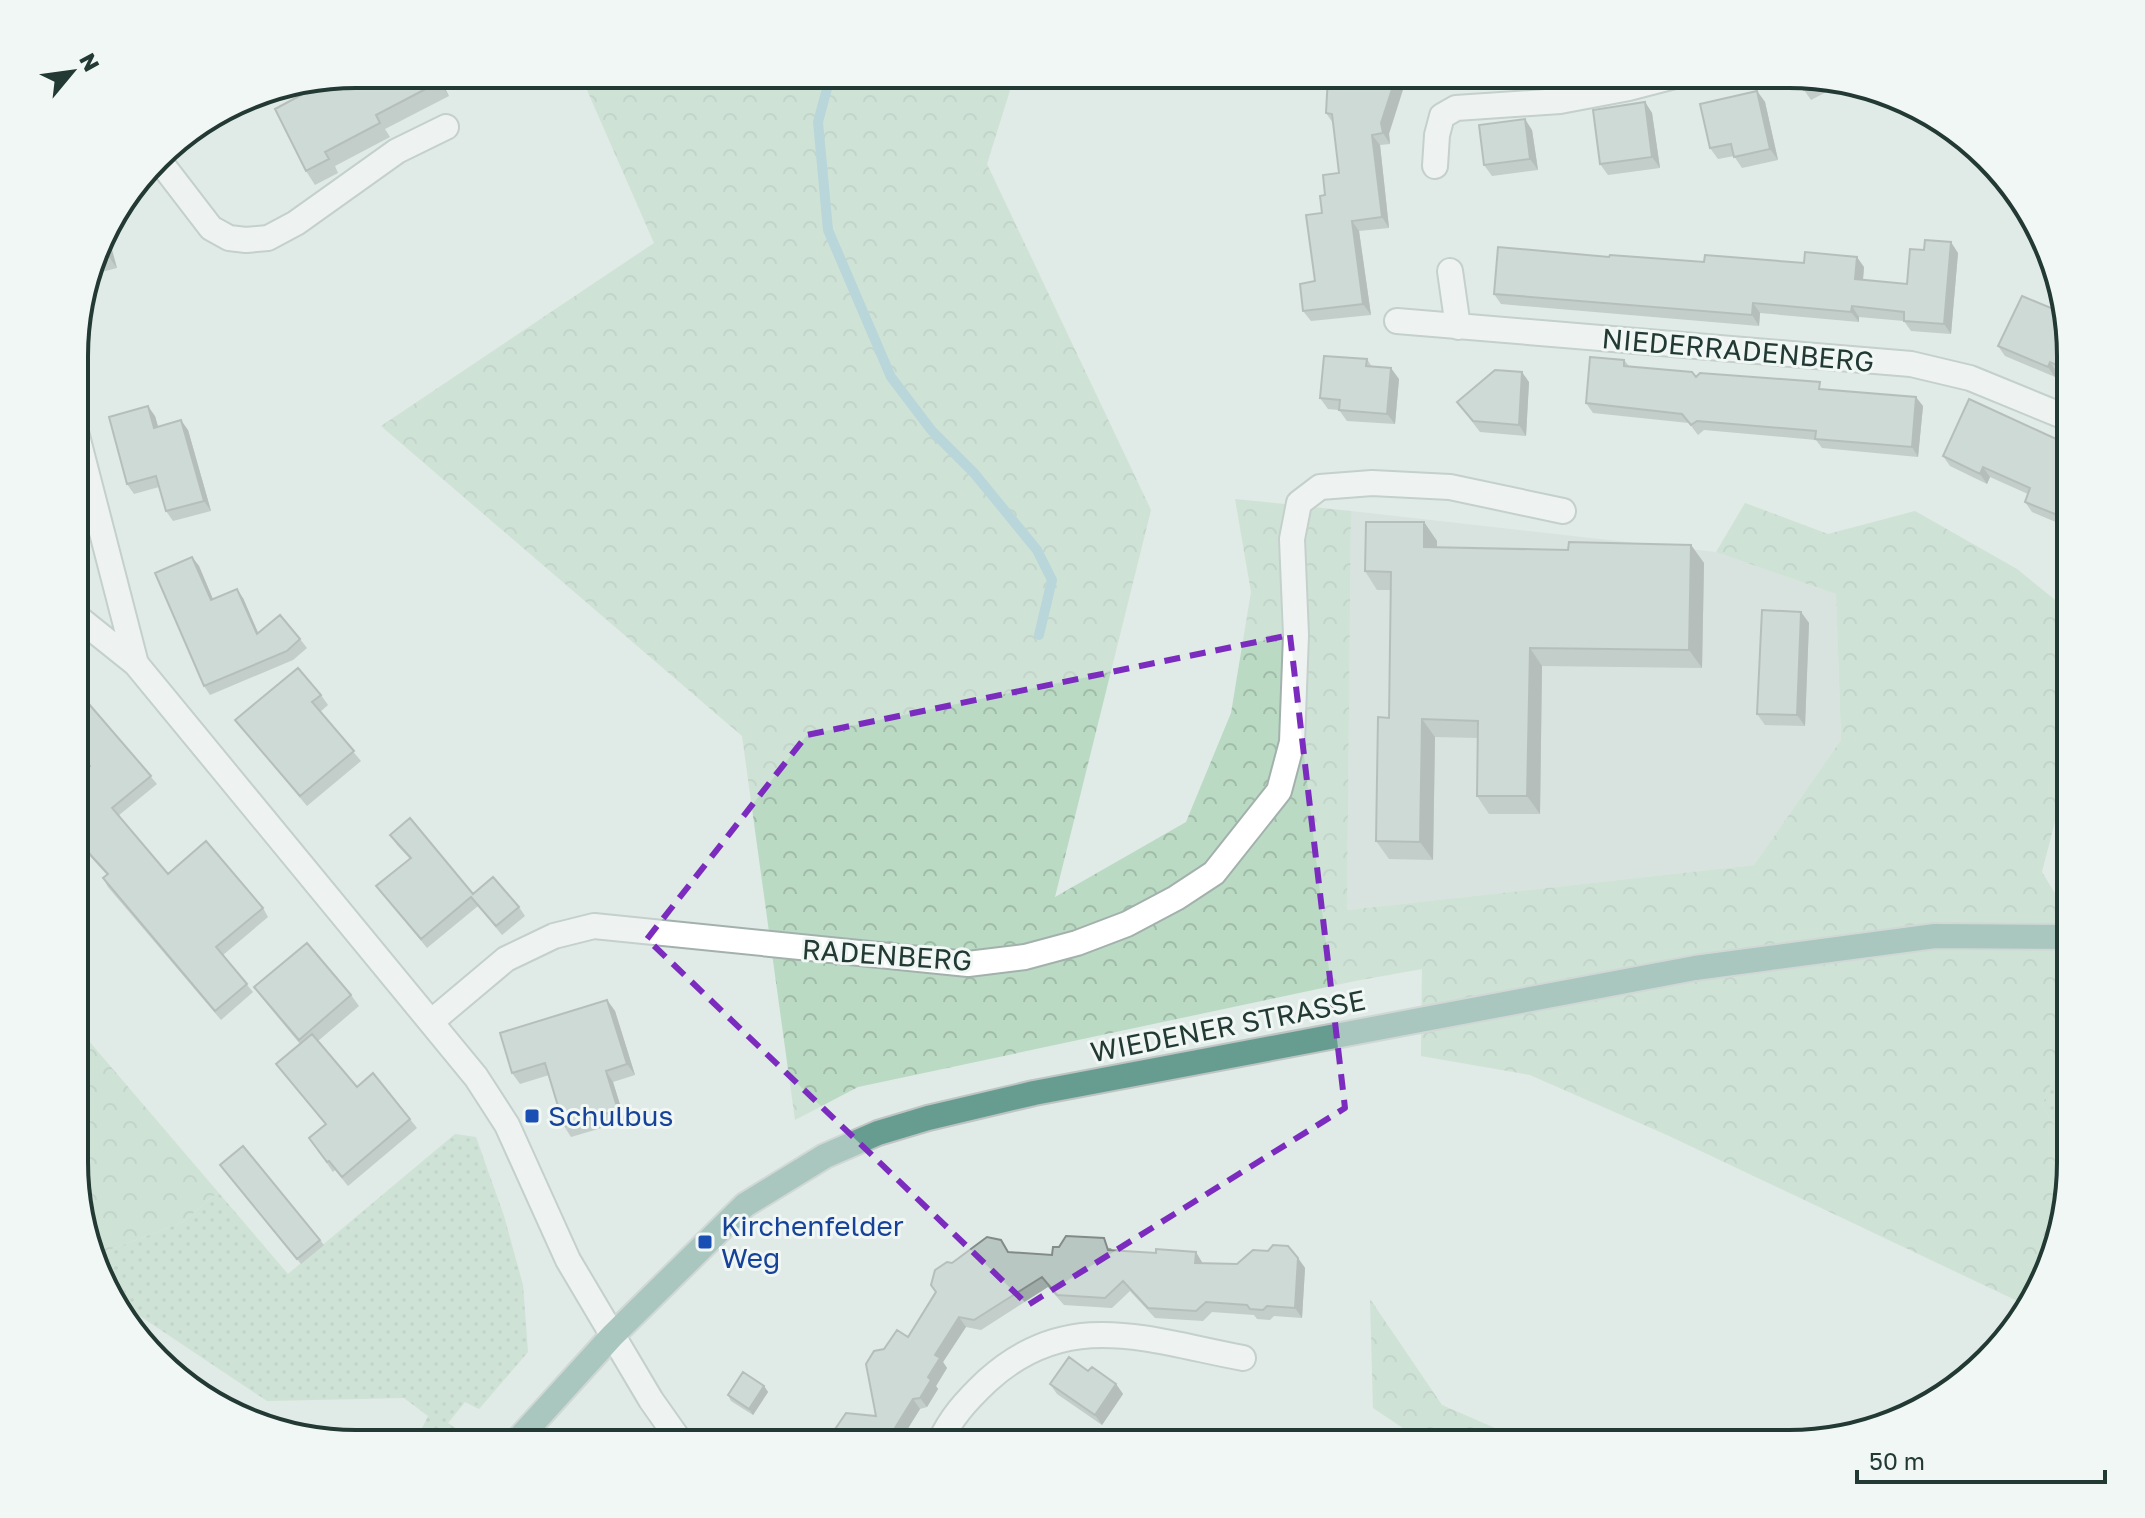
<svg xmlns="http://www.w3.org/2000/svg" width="2145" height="1518" viewBox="0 0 2145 1518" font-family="'Golos Text',sans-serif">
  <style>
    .built { fill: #cedad5 }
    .grass { fill: url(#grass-dots) }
    .forest { fill: url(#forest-crowns) }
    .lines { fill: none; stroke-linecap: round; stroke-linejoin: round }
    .stream { stroke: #8bbfcc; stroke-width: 10 }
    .minor-casing { stroke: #a3b1ad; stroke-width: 28 }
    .major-casing { stroke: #bdc4c2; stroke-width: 28 }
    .minor { stroke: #fff; stroke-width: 24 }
    .major { stroke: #679d91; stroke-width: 24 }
    .wall { fill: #9faba7 }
    .shaded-wall { fill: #828b88 }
    .building { fill: #b9c7c2; stroke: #828b88; stroke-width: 2 }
    .marked { fill: none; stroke: #7b2cbf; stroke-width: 6; stroke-dasharray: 16 10; stroke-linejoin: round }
    .transit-dot { fill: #1a4fb4; stroke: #f0f7f4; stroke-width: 3 }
    .labels { text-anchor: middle; stroke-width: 6; stroke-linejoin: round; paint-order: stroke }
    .street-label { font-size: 28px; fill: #223934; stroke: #f0f7f4 }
    .transit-label { font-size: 28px; fill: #164399; stroke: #f0f7f4; text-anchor: start }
    .rim { fill: none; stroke: #223934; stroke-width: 4 }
  </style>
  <defs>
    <pattern id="grass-dots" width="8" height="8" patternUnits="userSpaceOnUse" patternTransform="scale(2)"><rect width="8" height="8" fill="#badac4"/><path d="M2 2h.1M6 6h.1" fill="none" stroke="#a0bca9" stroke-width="1.8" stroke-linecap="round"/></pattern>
    <pattern id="forest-crowns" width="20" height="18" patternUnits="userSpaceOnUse" patternTransform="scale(2)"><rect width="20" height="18" fill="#badac4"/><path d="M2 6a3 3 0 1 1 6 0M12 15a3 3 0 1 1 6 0" fill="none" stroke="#a0bca9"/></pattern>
  </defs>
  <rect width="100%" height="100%" fill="#e0eae6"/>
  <path class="built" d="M1351,511L1716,552L1836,594L1841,740L1754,865L1347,910Z"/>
  <path class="grass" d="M2070,1039V1151L2042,1105Z
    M455,1134L476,1137L504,1216L523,1285L528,1352L479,1409L465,1402L448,1423L460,1431L451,1443H415L428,1416L404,1398L267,1401L110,1296L96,1255L183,1222L218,1192L288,1274Z"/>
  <path class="forest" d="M580,74H1015L987,164L1151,510L1055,897L1186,822L1231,713L1251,592L1235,499L1351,511L1347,910L1754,865L1841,740L1836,594L1716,552L1745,503L1828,534L1915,511L2017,569L2070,612V774L2066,778L2042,872L2070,918V1039L2042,1105L2070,1151V1180L2056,1253L2028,1306L1667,1135L1530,1075L1421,1056L1422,969L1355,981L858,1087L795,1120L742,736L381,426L654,243Z
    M76,1026L218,1192L183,1222L96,1255L76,1198Z
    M1370,1299L1442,1405L1532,1444H1427L1373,1408Z"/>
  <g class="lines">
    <path class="stream" d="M831,74L818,122L828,230L891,377L932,431L974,473L1037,550L1052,580L1039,635"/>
    <defs>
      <path id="minor" d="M158,159L211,228L229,238L246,240L268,238L296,223L397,151L446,127
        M1435,166L1437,135L1442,116L1456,108L1560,101L1629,88L1679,75
        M1450,271L1458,327
        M1397,321L1911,364L1970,378L2070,419
        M76,432L136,664L476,1077L507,1125L568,1260L651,1400L682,1444
        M76,616L136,664
        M431,1022L506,959L554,936L594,926L968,964L1025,957L1077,943L1127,924L1176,898L1214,873L1279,791L1292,742L1296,635L1292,539L1299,503L1320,487L1372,483L1450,487L1563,511
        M939,1444C950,1418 967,1400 987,1381C1068,1307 1147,1340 1243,1358"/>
      <path id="major" d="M515,1443L612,1336L745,1205L825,1156L878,1133L928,1118L1034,1093L1695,968L1935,936L2070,937"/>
    </defs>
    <use href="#minor" class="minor-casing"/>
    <use href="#major" class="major-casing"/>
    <use href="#minor" class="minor"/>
    <use href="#major" class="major"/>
  </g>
  <path class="wall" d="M356,74H437L449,96L385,129L390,137L335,166L338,173L315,185L306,171Z
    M1329,74L1389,134L1390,144L1380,145L1389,228L1359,231L1371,315L1311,321L1303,311L1315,281L1322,213L1325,195L1339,173L1333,123L1326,113Z
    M1485,74H1528V76L1490,81Z
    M1807,75L1845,82L1811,100L1804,90Z
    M1757,91L1765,102L1778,160L1742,168L1734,156L1718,159L1710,148Z
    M1645,102L1652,113L1660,168L1608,175L1600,164Z
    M1532,130L1538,170L1492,176L1484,165Z
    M103,231L117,268L90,275Z
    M1958,253L1951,334L1911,331L1904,321L1859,317V322L1760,313L1759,326L1501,304L1494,294L1609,257L1704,262L1804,263L1864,267L1863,280L1907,284Z
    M2070,338V378L2057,372L2055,377L2005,356L1998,346Z
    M1367,359L1372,367L1399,379L1395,424L1347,421L1339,410L1328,409L1320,398Z
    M1624,360L1629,366L1696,377L1825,389L1923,406L1918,457L1822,448L1816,440L1704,430L1698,435L1689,423L1593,413L1586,403Z
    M1529,382L1526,436L1480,432L1457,402Z
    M155,416L158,426L188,430L211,511L173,521L166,511L159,487L134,494L127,484Z
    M2070,442V528L2032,512L2025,502L2028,494L1990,477L1987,484L1950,466L1943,456L2067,444Z
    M1424,522L1437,541V547L1568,550L1691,545L1704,563L1702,668L1542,666L1540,814H1489L1477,796L1478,738L1435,737L1433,860L1389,859L1376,841L1389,718L1391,590H1377L1365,571Z
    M192,557L199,566L213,599L243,598L258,633L300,639L307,648L293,660L210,695L204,686Z
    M1801,612L1809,623L1805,726L1765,725L1757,714Z
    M76,689L157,784L118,816L168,874L263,908L268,917L223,955L253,992L221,1020L108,887L103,878L107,875L78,843L76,844V777L89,766L76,750L82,743L76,736Z
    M321,695L328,705L320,712L361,761L307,806L235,720Z
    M390,835L473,894L519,907L525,916L502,935L478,906L427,948L376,886L410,859L397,845Z
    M254,987L351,995L359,1006L318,1041L357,1087L410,1119L417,1128L348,1186L335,1170L333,1172L309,1138L326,1125L276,1064L300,1044L262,998Z
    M607,1000L615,1011L635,1075L613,1082L625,1121L571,1137L564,1126L549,1075L520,1084L512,1073Z
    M224,1170L320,1240L324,1245L301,1264Z
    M1059,1247L1111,1248L1112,1250L1202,1262V1263L1237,1264L1298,1258L1305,1268L1302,1318L1274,1316L1270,1320L1257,1319L1254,1315L1212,1312L1203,1321L1155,1318L1130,1291L1112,1308L1064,1305L1048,1287L981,1330L966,1327L943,1362L947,1368L936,1386L938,1389L927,1407L920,1409L902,1438L903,1444H825L876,1416L884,1349L908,1337L952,1263L1009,1252L1052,1255Z
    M1088,1371L1116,1384L1123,1394L1102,1425L1057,1394L1050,1384Z
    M764,1386L768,1392L753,1415L731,1401L728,1395Z"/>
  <path class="shaded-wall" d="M435,74H437L449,96L439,82Z
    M1397,74H1408L1389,134L1390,144L1383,133L1381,123Z
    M1757,91L1765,102L1778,160L1770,149Z
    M1645,102L1652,113L1660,168L1652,157Z
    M1525,119L1532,130L1538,170L1530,159Z
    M1372,135L1380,145L1389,228L1382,217Z
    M1352,221L1359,231L1371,315L1363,304Z
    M106,227L117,268L109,257L103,233Z
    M1951,242L1958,253L1951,334L1944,324Z
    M1857,257L1864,267L1862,290L1855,279Z
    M1753,303L1760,313L1759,326L1752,315Z
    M1852,306L1859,317V322L1851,312Z
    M2050,362L2057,372L2055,377L2048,367Z
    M1391,368L1399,379L1395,424L1387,414Z
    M1522,372L1529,382L1526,436L1519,425Z
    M1916,397L1923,406L1918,457L1912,447Z
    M148,406L155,416L161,438L154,428Z
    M181,420L188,430L211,511L204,501Z
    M1983,467L1990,477L1987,484L1980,474Z
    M1424,522L1437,541V565L1424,547Z
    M1691,545L1704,563L1702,668L1689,650Z
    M192,557L199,566L217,609L211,600Z
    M237,589L243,598L263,644L257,634Z
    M1801,612L1809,623L1805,726L1797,715Z
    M1530,648L1542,666L1540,814L1527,796Z
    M1422,719L1435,737L1433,860L1420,842Z
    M607,1000L615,1011L635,1075L627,1064Z
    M606,1071L613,1082L625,1121L618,1110Z
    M1196,1252L1202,1262V1273L1195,1263Z
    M1298,1258L1305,1268L1302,1318L1295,1308Z
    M959,1317L966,1327L943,1362L947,1368L936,1386L938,1389L927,1407L920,1398L928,1377L935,1355Z
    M1116,1384L1123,1394L1102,1425L1095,1415Z
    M764,1386L768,1392L753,1415L749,1409Z
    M913,1399L920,1409L902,1438L903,1444H896L895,1428Z"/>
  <path class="building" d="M356,74H435L439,82L376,115L380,123L325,152L329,159L306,171L275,109L331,79Z
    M1329,74H1397L1381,123L1383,133L1372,135L1382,217L1352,221L1363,304L1303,311L1300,284L1315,281L1306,215L1322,213L1320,196L1325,195L1323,175L1339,173L1332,114L1326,113L1328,76Z
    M1796,75H1807L1826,78L1804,90Z
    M1757,91L1770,149L1734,157L1731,144L1710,148L1700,104Z
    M1645,102L1652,157L1600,164L1593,110Z
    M1525,119L1530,159L1484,165L1479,125Z
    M103,233L109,257L94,261Z
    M1925,240L1951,242L1944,324L1904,321V312L1852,306L1851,312L1753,303L1752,315L1494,294L1498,247L1609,257L1610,255L1704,262L1705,255L1804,263L1805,252L1857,257L1855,279L1907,284L1910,249L1924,250Z
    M2022,296L2058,311L2061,304L2070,338V371L2050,362L2048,367L1998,346Z
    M1324,356L1367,359L1366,366L1391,368L1387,414L1339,410L1340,400L1320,398Z
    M1590,357L1624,360V366L1692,372L1696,377L1700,373L1820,382L1819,389L1916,397L1912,447L1815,439L1816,431L1697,421L1691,425L1682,414L1586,403Z
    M1495,370L1522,372L1519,425L1473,421L1457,402Z
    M1969,399L2067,444L2070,442V520L2025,502L2030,488L1983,467L1980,474L1943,456Z
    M148,406L154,428L181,420L204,501L166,511L156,476L127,484L109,417Z
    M1366,522H1424V547L1568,550L1569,542L1691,545L1689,650L1530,648L1527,796H1477L1478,721L1422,719L1420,842L1376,841L1378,717L1389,718L1391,572L1365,571Z
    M192,557L211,600L237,589L257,634L280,615L300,639L287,651L204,686L155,573Z
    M1762,610L1801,612L1797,715L1757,714Z
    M298,668L321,695L312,702L354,751L300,796L235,720Z
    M76,689L151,776L112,808L168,874L206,841L263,908L216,947L247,984L215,1011L103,878L108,874L76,839V777L90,766L76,750V748L83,742L76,734Z
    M410,818L473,894L493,877L519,907L496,926L471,897L421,939L376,886L411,858L390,835Z
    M307,943L351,995L299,1040L254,987Z
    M607,1000L627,1064L606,1071L618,1110L564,1126L545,1063L512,1073L500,1033Z
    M312,1034L357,1087L373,1073L410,1119L342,1177L329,1161L327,1162L309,1138L326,1124L276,1064Z
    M243,1146L320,1240L297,1259L220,1165Z
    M1066,1236L1104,1238L1108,1250L1156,1253V1249L1196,1252L1195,1263L1237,1264L1253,1250L1268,1251L1273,1245L1288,1246L1298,1258L1295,1308L1267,1306L1263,1310L1250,1309L1247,1305L1206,1302L1196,1311L1148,1308L1123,1281L1105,1298L1057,1295L1042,1277L974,1320L959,1317L935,1355L940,1358L928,1377L931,1380L920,1398L913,1399L895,1428L898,1441L896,1444H825L846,1413L876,1416L866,1364L874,1351L884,1349L897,1330L908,1337L936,1292L931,1285L935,1270L947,1262L952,1263L987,1237L1001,1240L1008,1252L1052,1255L1053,1247H1059Z
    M1069,1357L1088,1371L1092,1367L1116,1384L1095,1415L1050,1384Z
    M743,1372L764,1386L749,1409L728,1395Z"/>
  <path d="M0 0H2145V1518H0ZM1290,635L1345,1108L1028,1305L647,939L807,735Z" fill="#e0eae6" fill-opacity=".55" fill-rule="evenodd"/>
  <path class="marked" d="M1290,635L1345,1108L1028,1305L647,939L807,735Z"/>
  <g class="transit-dot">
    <rect x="524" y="1108" width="16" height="16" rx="4"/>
    <rect x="697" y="1234" width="16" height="16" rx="4"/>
  </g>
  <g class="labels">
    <g class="street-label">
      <text transform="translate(1738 350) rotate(5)" y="10">NIEDERRADENBERG</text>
      <text transform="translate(887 955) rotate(4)" y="10">RADENBERG</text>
      <text transform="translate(1228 1026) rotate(-11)" y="10">WIEDENER STRASSE</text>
    </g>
    <g class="transit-label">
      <text x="548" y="1126">Schulbus</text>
      <text x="721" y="1236">Kirchenfelder<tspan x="721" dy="32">Weg</tspan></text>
    </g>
  </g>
  <path d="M0 0H2145V1518H0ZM356 88H1789A268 268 0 0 1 2057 356V1162A268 268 0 0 1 1789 1430H356A268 268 0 0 1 88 1162V356A268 268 0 0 1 356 88Z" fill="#f0f7f4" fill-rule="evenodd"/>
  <path class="rim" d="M356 88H1789A268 268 0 0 1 2057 356V1162A268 268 0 0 1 1789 1430H356A268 268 0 0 1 88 1162V356A268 268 0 0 1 356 88Z"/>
  <g transform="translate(72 72) rotate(61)" stroke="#f0f7f4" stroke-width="6" paint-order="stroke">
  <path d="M0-6L14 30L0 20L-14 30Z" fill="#223934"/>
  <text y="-12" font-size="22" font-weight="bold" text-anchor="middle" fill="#223934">N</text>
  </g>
  <path d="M1857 1470v12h248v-12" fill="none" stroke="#223934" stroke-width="4"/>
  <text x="1869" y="1470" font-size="24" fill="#223934" stroke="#f0f7f4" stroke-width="6" paint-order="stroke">50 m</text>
</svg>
